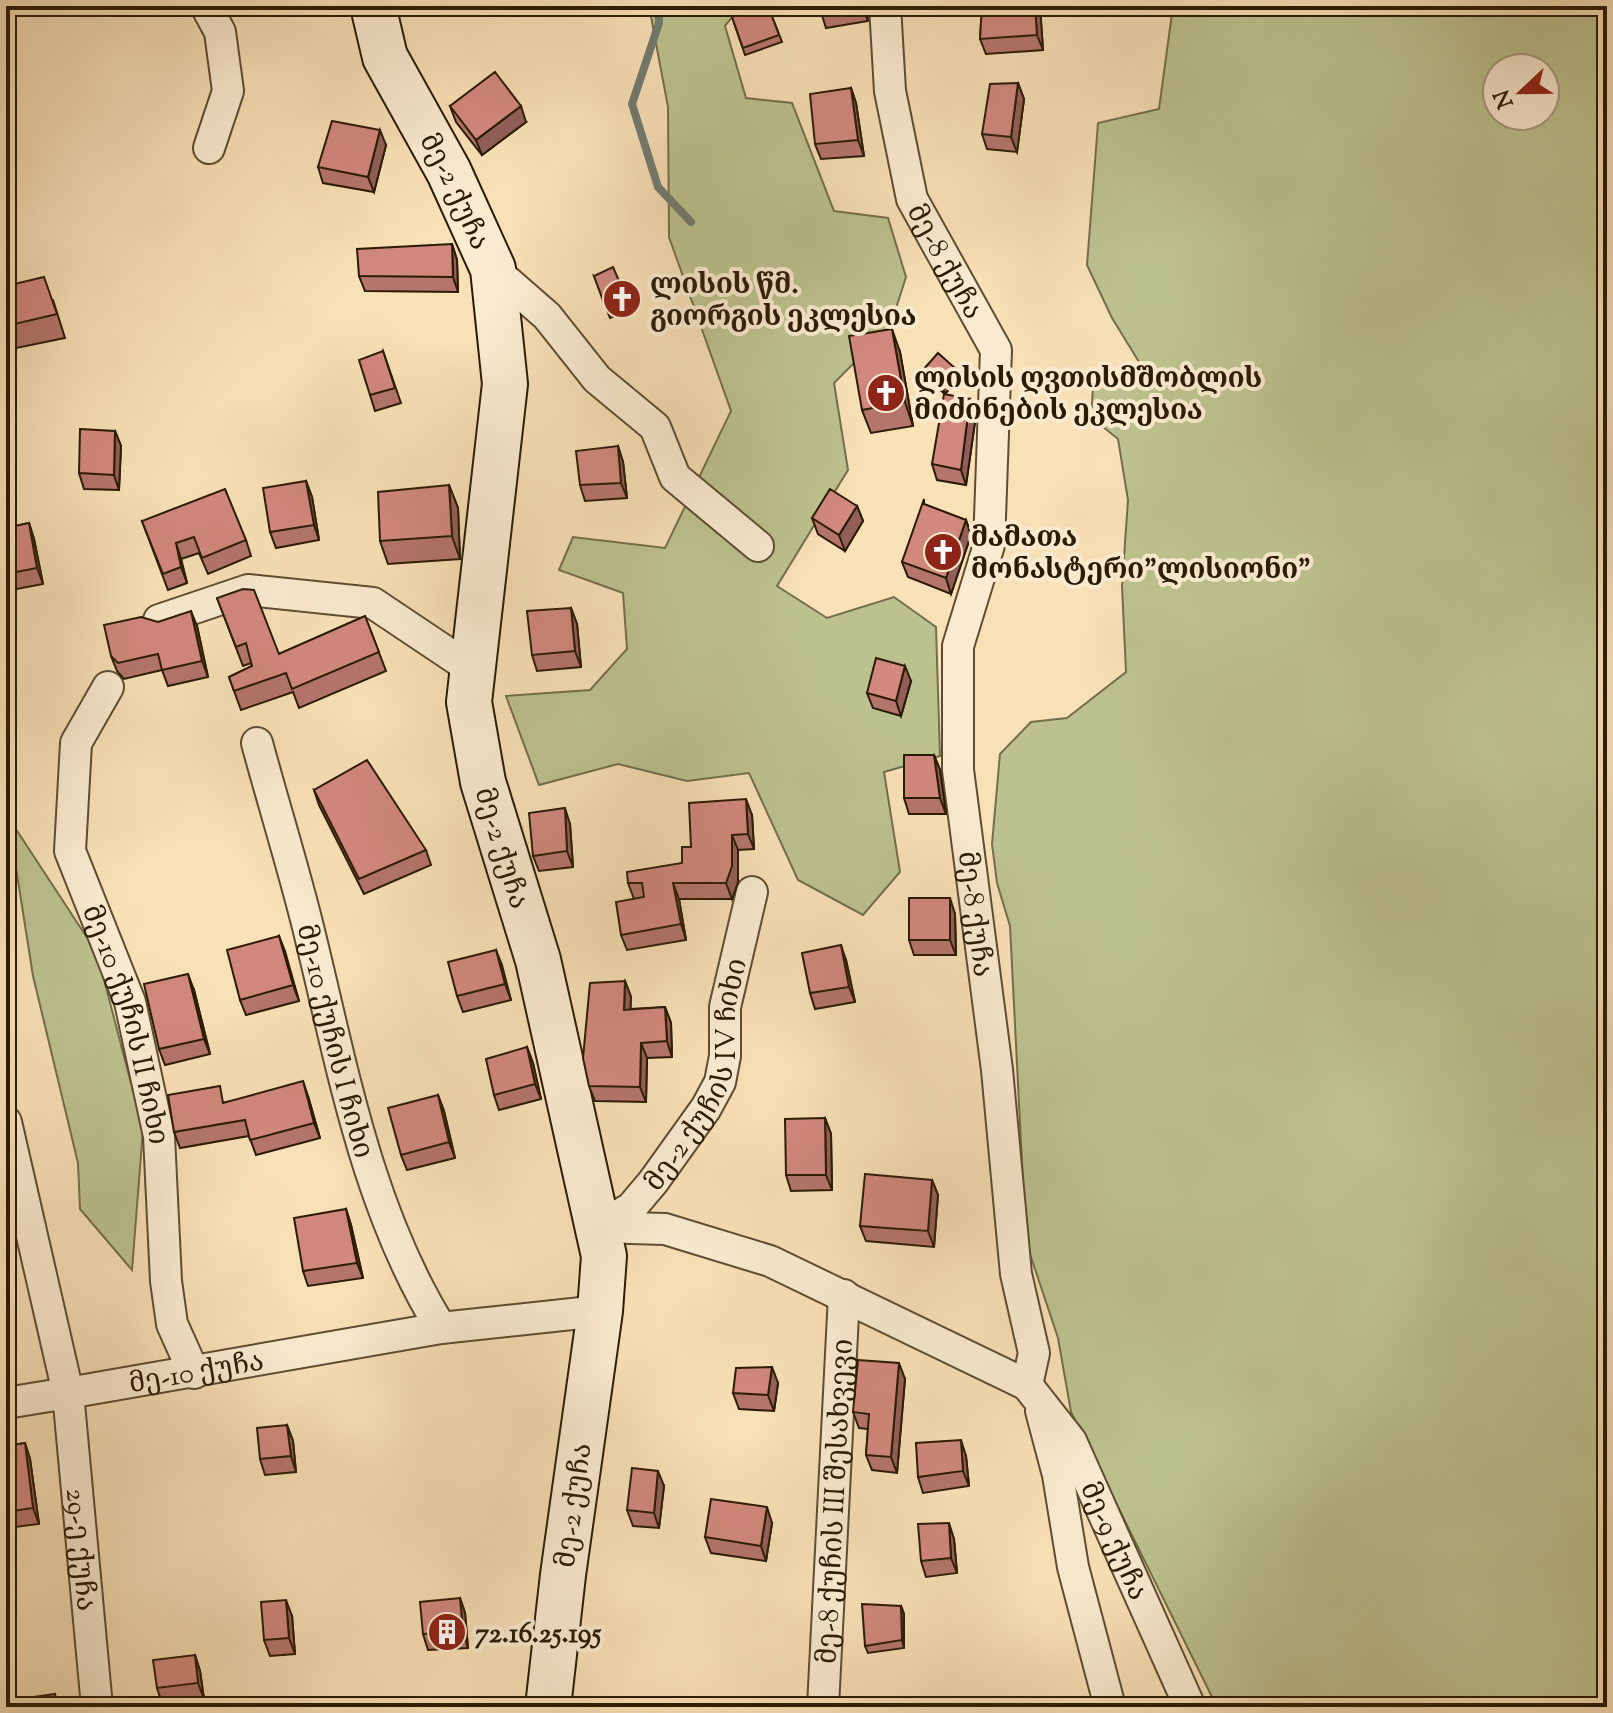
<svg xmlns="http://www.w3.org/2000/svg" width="1613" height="1713" viewBox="0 0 1613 1713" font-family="'Sorts Mill Goudy','Noto Serif Georgian',serif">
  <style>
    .green { fill: #bcc28f; stroke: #746e4a; stroke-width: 2; fill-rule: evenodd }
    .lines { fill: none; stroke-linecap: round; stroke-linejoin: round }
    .stream { stroke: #717b70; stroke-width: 8 }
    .street-casing { stroke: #5e4c31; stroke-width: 34 }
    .secondary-casing { stroke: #2b1b04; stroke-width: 48 }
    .street { stroke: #faebd0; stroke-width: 30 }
    .secondary { stroke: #faebd0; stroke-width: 44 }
    .wall { fill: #b4756c; stroke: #2b1b04; stroke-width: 2 }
    .shaded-wall { fill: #925f58; stroke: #2b1b04; stroke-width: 2 }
    .building { fill: #d1887d; stroke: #2b1b04; stroke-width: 2 }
    .labels { text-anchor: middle; stroke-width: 8; stroke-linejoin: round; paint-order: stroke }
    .street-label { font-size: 28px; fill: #2b1b04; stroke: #faebd0 }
    .poi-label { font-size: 28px; font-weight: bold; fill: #2b1b04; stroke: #faebd0; text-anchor: start }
  </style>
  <rect width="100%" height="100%" fill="#f8e0b7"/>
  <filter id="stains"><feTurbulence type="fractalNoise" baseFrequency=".0025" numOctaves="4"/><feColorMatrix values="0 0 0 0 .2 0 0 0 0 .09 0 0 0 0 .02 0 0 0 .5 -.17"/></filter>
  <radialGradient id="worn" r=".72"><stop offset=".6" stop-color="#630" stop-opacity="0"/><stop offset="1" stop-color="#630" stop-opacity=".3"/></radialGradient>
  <path class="green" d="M649,6H741L725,26L746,98L792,103L834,211L888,218L906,277L890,327L834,383L848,470L777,586L827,618L894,597L936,627L940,756L884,772L900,872L863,915L798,880L749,773L687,781L618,764L539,785L506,696L590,690L627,649L623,593L559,570L573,537L665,548L731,411L669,237L668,107Z
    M1173,6H1607V1707H1217L1071,1412L1058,1338L1026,1242L1010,926L997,883L992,844L1000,754L1031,722L1067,718L1126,672L1122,586L1128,500L1118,439L1091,417L1094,373L1144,370L1112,318L1087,265L1098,123L1159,109ZM1497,68H1545V116H1497Z
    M8,817L97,953L143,1129L132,1270L80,1209L78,1163L33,976Z"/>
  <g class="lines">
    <path class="stream" d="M658,6L659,23L632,104L658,187L691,222"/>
    <defs>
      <g id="street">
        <path d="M206,6L220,32L228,91L209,148"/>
        <path id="s1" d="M885,6L890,91L912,199L996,350L989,545L958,646V770L997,1070L1016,1274L1034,1353L1027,1385"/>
        <path d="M493,269L547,316L597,379L655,427L675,477L758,546"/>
        <path d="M159,620L248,590L373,603L473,670"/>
        <path id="s2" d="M108,687L76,743L70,851L130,1002L159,1136L166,1281L172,1324L194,1373"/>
        <path id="s3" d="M257,743C273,802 291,860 306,919C341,1058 364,1204 441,1328"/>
        <path id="s4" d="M6,1122L68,1393L441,1328L600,1311"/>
        <path id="s5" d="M600,1226L631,1208L653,1182L706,1108L720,1082L725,1056V1007L752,892"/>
        <path d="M598,1227L665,1229L770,1261L1027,1385"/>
        <path id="s6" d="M1027,1385L1071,1441L1190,1707"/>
        <path id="s7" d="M6,1403L68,1393L97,1707"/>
        <path d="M1041,1411L1058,1475L1073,1567L1110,1707"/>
        <path id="s8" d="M823,1707L844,1295"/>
      </g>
      <g id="secondary">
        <path id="s9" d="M373,6L385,57L449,172L493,269L505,384L469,702L483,782L538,960L604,1256L600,1311L563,1575L548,1707"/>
      </g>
    </defs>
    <use href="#street" class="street-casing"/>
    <use href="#secondary" class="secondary-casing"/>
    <use href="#street" class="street"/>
    <use href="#secondary" class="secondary"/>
  </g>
  <path class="wall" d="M768,6L782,42L745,55L732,17Z
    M819,6H866L868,21L826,28Z
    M982,6H1040L1043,50L986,54L980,39Z
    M1018,83L1024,99L1017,152L987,149L982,134Z
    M851,88L856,103L864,156L821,159L815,144Z
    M450,106L526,122L482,155L456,122Z
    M386,145L374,192L323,183L318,167Z
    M452,244L457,260L458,292L365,291L359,276Z
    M594,276L625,295L631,310L610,318Z
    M6,286L53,300L65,338L11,349L16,370L6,372Z
    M383,351L401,403L375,411L370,395Z
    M900,352L913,426L871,433L862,410Z
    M923,370L959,377L945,394L926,378Z
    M970,399L976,415L966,485L937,480L932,464Z
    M115,431L121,446L119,490L84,489L79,473Z
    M618,446L623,462L627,498L585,501L580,485Z
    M306,481L312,497L319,540L276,548L270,532Z
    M449,485L458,508L460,559L388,564L380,541Z
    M926,505L966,520L971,535L951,594L908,577L902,562Z
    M857,506L863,521L845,551L818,534L812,518Z
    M142,521L246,540L251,556L208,574L199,553L181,559L187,583L168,590Z
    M29,523L34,539L43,584L6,591V528Z
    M217,598L279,654L365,616L386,671L299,708L293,692L241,710L229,677L252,666L251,663L243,666Z
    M571,608L577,624L581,667L537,671L532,655Z
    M158,622L197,626L208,677L168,686L162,670L124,679L117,671L111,656Z
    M911,681L901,716L873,708L867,693Z
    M934,755L940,770L946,814H909L904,798Z
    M314,790L426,850L431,865L364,894L319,805Z
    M752,815L754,849L738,850V882L732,899H679L686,940L627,950L621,935L634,899L628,883L682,863L691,847Z
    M570,824L573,867L539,871L533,856Z
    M955,914L956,955H914L909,940Z
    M279,936L299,1001L246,1015L240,1000Z
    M496,950L511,1000L463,1012L457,996Z
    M846,960L855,1002L815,1009L810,993Z
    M625,981L631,997L630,1009L665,1007L671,1023L672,1057L647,1058L646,1102L595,1101L589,1086Z
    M194,990L210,1054L165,1065L159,1049Z
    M527,1047L533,1063L541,1099L499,1110L494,1095Z
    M438,1095L444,1111L455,1158L407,1170L401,1155Z
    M308,1096L320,1138L256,1155L249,1136L180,1148L174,1132L226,1102Z
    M825,1118L831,1134L832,1190L791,1191L786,1175Z
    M932,1180L938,1195L934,1247L866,1241L860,1226Z
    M346,1209L351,1225L363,1278L308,1286L303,1271Z
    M905,1379L897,1473L872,1470L866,1455L868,1429L859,1428L853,1412Z
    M778,1383L774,1411L739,1409L733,1393Z
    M287,1425L293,1441L296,1472L265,1475L260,1459Z
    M25,1443L30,1459L39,1524L6,1528V1446Z
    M966,1456L969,1486L923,1493L918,1477Z
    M664,1486L659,1528L633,1526L627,1510Z
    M772,1523L766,1561L711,1553L705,1537Z
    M954,1539L957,1573L926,1577L921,1561Z
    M460,1598L465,1613L468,1648L428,1650L423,1634Z
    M901,1606L904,1614V1648L868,1653L865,1646Z
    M292,1616L295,1654L270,1656L264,1640Z
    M195,1655L200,1671L204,1699L162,1703L157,1688Z"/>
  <path class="shaded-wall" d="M862,6H866L868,21Z
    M1035,6H1040L1043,50L1037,35Z
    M1018,83L1024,99L1017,152L1011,137Z
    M851,88L856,103L864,156L858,140Z
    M521,106L526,122L482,155L476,140Z
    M380,130L386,145L374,192L368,177Z
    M452,244L457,260L458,292L453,277Z
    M892,329L900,352L913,426L905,402Z
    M6,335L11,349L16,370L8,347Z
    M956,369L959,377L945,394L942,386Z
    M970,399L976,415L966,485L961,470Z
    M115,431L121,446L119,490L114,475Z
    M618,446L623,462L627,498L621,483Z
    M306,481L312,497L319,540L314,525Z
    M449,485L458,508L460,559L452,536Z
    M857,506L863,521L845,551L839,535Z
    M966,520L971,535L951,594L946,578Z
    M29,523L34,539L43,584L37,568Z
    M176,543L181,559L187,583L181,567Z
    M571,608L577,624L581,667L575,651Z
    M191,611L197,626L208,677L202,661Z
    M905,666L911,681L901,716L896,701Z
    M934,755L940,770L946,814L940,798Z
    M746,799L752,815L754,849L748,834Z
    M565,808L570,824L573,867L567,851Z
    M732,835L738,850V882L732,899L726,883Z
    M673,883L679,899L686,940L681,924Z
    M950,898L955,914L956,955L950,940Z
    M279,936L285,951L299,1001L293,985Z
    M841,945L846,960L855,1002L849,987Z
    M496,950L502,965L511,1000L505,984Z
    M188,974L194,990L210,1054L204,1039Z
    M625,981L631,997L630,1025L624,1010Z
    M665,1007L671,1023L672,1057L667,1041Z
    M641,1043L647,1058L646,1102L640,1087Z
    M527,1047L533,1063L541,1099L535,1084Z
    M303,1081L308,1096L320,1138L314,1123Z
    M438,1095L444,1111L455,1158L449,1142Z
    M825,1118L831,1134L832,1190L826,1175Z
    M932,1180L938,1195L934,1247L928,1231Z
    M346,1209L351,1225L363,1278L357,1263Z
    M899,1363L905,1379L897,1473L891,1457Z
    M772,1367L778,1383L774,1411L768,1395Z
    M287,1425L293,1441L296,1472L291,1456Z
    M961,1440L966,1456L969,1486L963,1471Z
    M25,1443L30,1459L39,1524L33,1508Z
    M658,1471L664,1486L659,1528L654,1513Z
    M767,1507L772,1523L766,1561L761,1546Z
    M949,1523L954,1539L957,1573L951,1558Z
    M460,1598L465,1613L468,1648L463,1632Z
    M286,1600L292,1616L295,1654L289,1638Z
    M901,1606L904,1614V1648L902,1640Z
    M195,1655L200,1671L204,1699L198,1683Z"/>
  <path class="building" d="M761,6H768L779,35L743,48L732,17Z
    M819,6H858L820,13Z
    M982,6H1035L1037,35L980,39Z
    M495,72L521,106L476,140L450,106Z
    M1018,83L1011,137L982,134L990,84Z
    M851,88L858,140L815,144L810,94Z
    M332,121L380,130L368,177L318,167Z
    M452,244L453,277L359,276L357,249Z
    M613,267L625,295L604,303L594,276Z
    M44,277L57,314L6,326V286Z
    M892,329L905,402L862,410L849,336Z
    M383,351L395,388L370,395L359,360Z
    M938,353L956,369L942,386L923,370Z
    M944,394L970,399L961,470L932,464Z
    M80,429L115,431L114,475L79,473Z
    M618,446L621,483L580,485L576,451Z
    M306,481L314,525L270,532L263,488Z
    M449,485L452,536L380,541L378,492Z
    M225,489L246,540L202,558L194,537L176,543L181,567L163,574L142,521Z
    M830,489L857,506L839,535L812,518Z
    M924,499V504L966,520L946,578L902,562Z
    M29,523L37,568L6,574V528Z
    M243,589L254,590L279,654L365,616L379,652L292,689L286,673L234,691L229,677L252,666L246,643L236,647L217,598Z
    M571,608L575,651L532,655L527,611Z
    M191,611L202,661L162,670L158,654L118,663L111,656L104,625L141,617L158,622Z
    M876,658L905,666L896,701L867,693Z
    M904,755H934L940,798H904Z
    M367,760L426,850L359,879L314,790Z
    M746,799L748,834L732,835V866L726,883H673L681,924L621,935L616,902L644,897L642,883H628L627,872L682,863V847H691L689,803Z
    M565,808L567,851L533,856L529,813Z
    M909,898H950V940H909Z
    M279,936L293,985L240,1000L227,950Z
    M841,945L849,987L810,993L802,953Z
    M496,950L505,984L457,996L448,962Z
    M188,974L204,1039L159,1049L144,984Z
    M625,981L624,1010L665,1007L667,1041L641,1043L640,1087L589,1086L583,1058L590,983Z
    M527,1047L535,1084L494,1095L486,1059Z
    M303,1081L314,1123L250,1140L245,1120L174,1132L168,1095L220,1086L223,1103Z
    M438,1095L449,1142L401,1155L388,1108Z
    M825,1118L826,1175H786L785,1119Z
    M865,1174L932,1180L928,1231L860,1226Z
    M346,1209L357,1263L303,1271L294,1218Z
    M858,1360L899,1363L891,1457L866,1455L869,1414L853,1412Z
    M772,1367L768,1395L733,1393L736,1368Z
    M287,1425L291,1456L260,1459L257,1428Z
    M961,1440L963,1471L918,1477L916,1443Z
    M25,1443L33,1508L6,1512V1446Z
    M632,1468L658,1471L654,1513L627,1510Z
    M711,1499L767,1507L761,1546L705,1537Z
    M949,1523L951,1558L921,1561L918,1524Z
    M460,1598L463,1632L423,1634L420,1602Z
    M286,1600L289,1638L264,1640L261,1602Z
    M862,1604L901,1606L902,1640L865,1646Z
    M195,1655L198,1683L157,1688L153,1660Z
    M55,1694L57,1707H6V1701Z
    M466,1702V1707H446V1704Z"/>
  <defs>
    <symbol id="church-disc" viewBox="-11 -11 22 22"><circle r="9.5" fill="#8f2418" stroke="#faebd0"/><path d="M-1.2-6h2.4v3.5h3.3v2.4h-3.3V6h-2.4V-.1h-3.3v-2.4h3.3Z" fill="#fff"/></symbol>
    <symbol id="building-disc" viewBox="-11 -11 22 22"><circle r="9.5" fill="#8f2418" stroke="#faebd0"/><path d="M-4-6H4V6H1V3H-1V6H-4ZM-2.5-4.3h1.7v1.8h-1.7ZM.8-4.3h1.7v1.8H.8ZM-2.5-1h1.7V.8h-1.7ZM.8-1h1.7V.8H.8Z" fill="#fff"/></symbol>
  </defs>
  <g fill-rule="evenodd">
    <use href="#church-disc" x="600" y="277" width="44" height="44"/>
    <use href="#church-disc" x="864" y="371" width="44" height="44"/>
    <use href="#church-disc" x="921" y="530" width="44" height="44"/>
    <use href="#building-disc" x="425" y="1610" width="44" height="44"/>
  </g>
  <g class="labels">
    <g class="street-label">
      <text dy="10" stroke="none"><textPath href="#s9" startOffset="204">მე-2 ქუჩა</textPath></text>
      <text dy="10" stroke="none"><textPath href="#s1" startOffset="266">მე-8 ქუჩა</textPath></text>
      <text dy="10" stroke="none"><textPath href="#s9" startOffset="876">მე-2 ქუჩა</textPath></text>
      <text dy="10" stroke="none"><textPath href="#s1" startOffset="938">მე-8 ქუჩა</textPath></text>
      <text dy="10" stroke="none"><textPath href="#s2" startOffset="356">მე-10 ქუჩის II ჩიხი</textPath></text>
      <text dy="10" stroke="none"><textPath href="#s3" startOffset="308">მე-10 ქუჩის I ჩიხი</textPath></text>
      <text dy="10" stroke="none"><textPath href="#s5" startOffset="190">მე-2 ქუჩის IV ჩიხი</textPath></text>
      <text dy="10" stroke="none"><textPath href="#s4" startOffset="408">მე-10 ქუჩა</textPath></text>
      <text dy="10" stroke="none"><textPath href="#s8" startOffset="206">მე-8 ქუჩის III შესახვევი</textPath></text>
      <text transform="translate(572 1505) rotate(-82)" y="10">მე-2 ქუჩა</text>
      <text dy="10" stroke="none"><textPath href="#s6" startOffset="180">მე-9 ქუჩა</textPath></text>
      <text dy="10" stroke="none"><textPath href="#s7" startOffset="220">29-ე ქუჩა</textPath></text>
    </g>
    <g class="poi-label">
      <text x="650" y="293">ლისის წმ.<tspan x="650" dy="32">გიორგის ეკლესია</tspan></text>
      <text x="914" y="387">ლისის ღვთისმშობლის<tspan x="914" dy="32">მიძინების ეკლესია</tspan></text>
      <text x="971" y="546">მამათა<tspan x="971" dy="32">მონასტერი"ლისიონი"</tspan></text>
      <text x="475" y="1642">72.16.25.195</text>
    </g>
  </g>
  <rect width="1613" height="1713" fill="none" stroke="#f8e0b7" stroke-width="32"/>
  <rect x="8" y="8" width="1597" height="1697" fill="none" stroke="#2b1b04" stroke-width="4"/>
  <rect x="16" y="16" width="1581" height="1681" fill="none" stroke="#2b1b04" stroke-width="2"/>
  <g transform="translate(1521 92) rotate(248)"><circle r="38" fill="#faebd0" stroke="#a7987e" stroke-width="2"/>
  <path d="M0-6L14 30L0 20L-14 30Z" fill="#8f2418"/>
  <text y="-12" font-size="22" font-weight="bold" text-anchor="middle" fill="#2b1b04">N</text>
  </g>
  <rect width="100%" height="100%" filter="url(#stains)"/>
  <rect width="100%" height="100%" fill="url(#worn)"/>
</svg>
